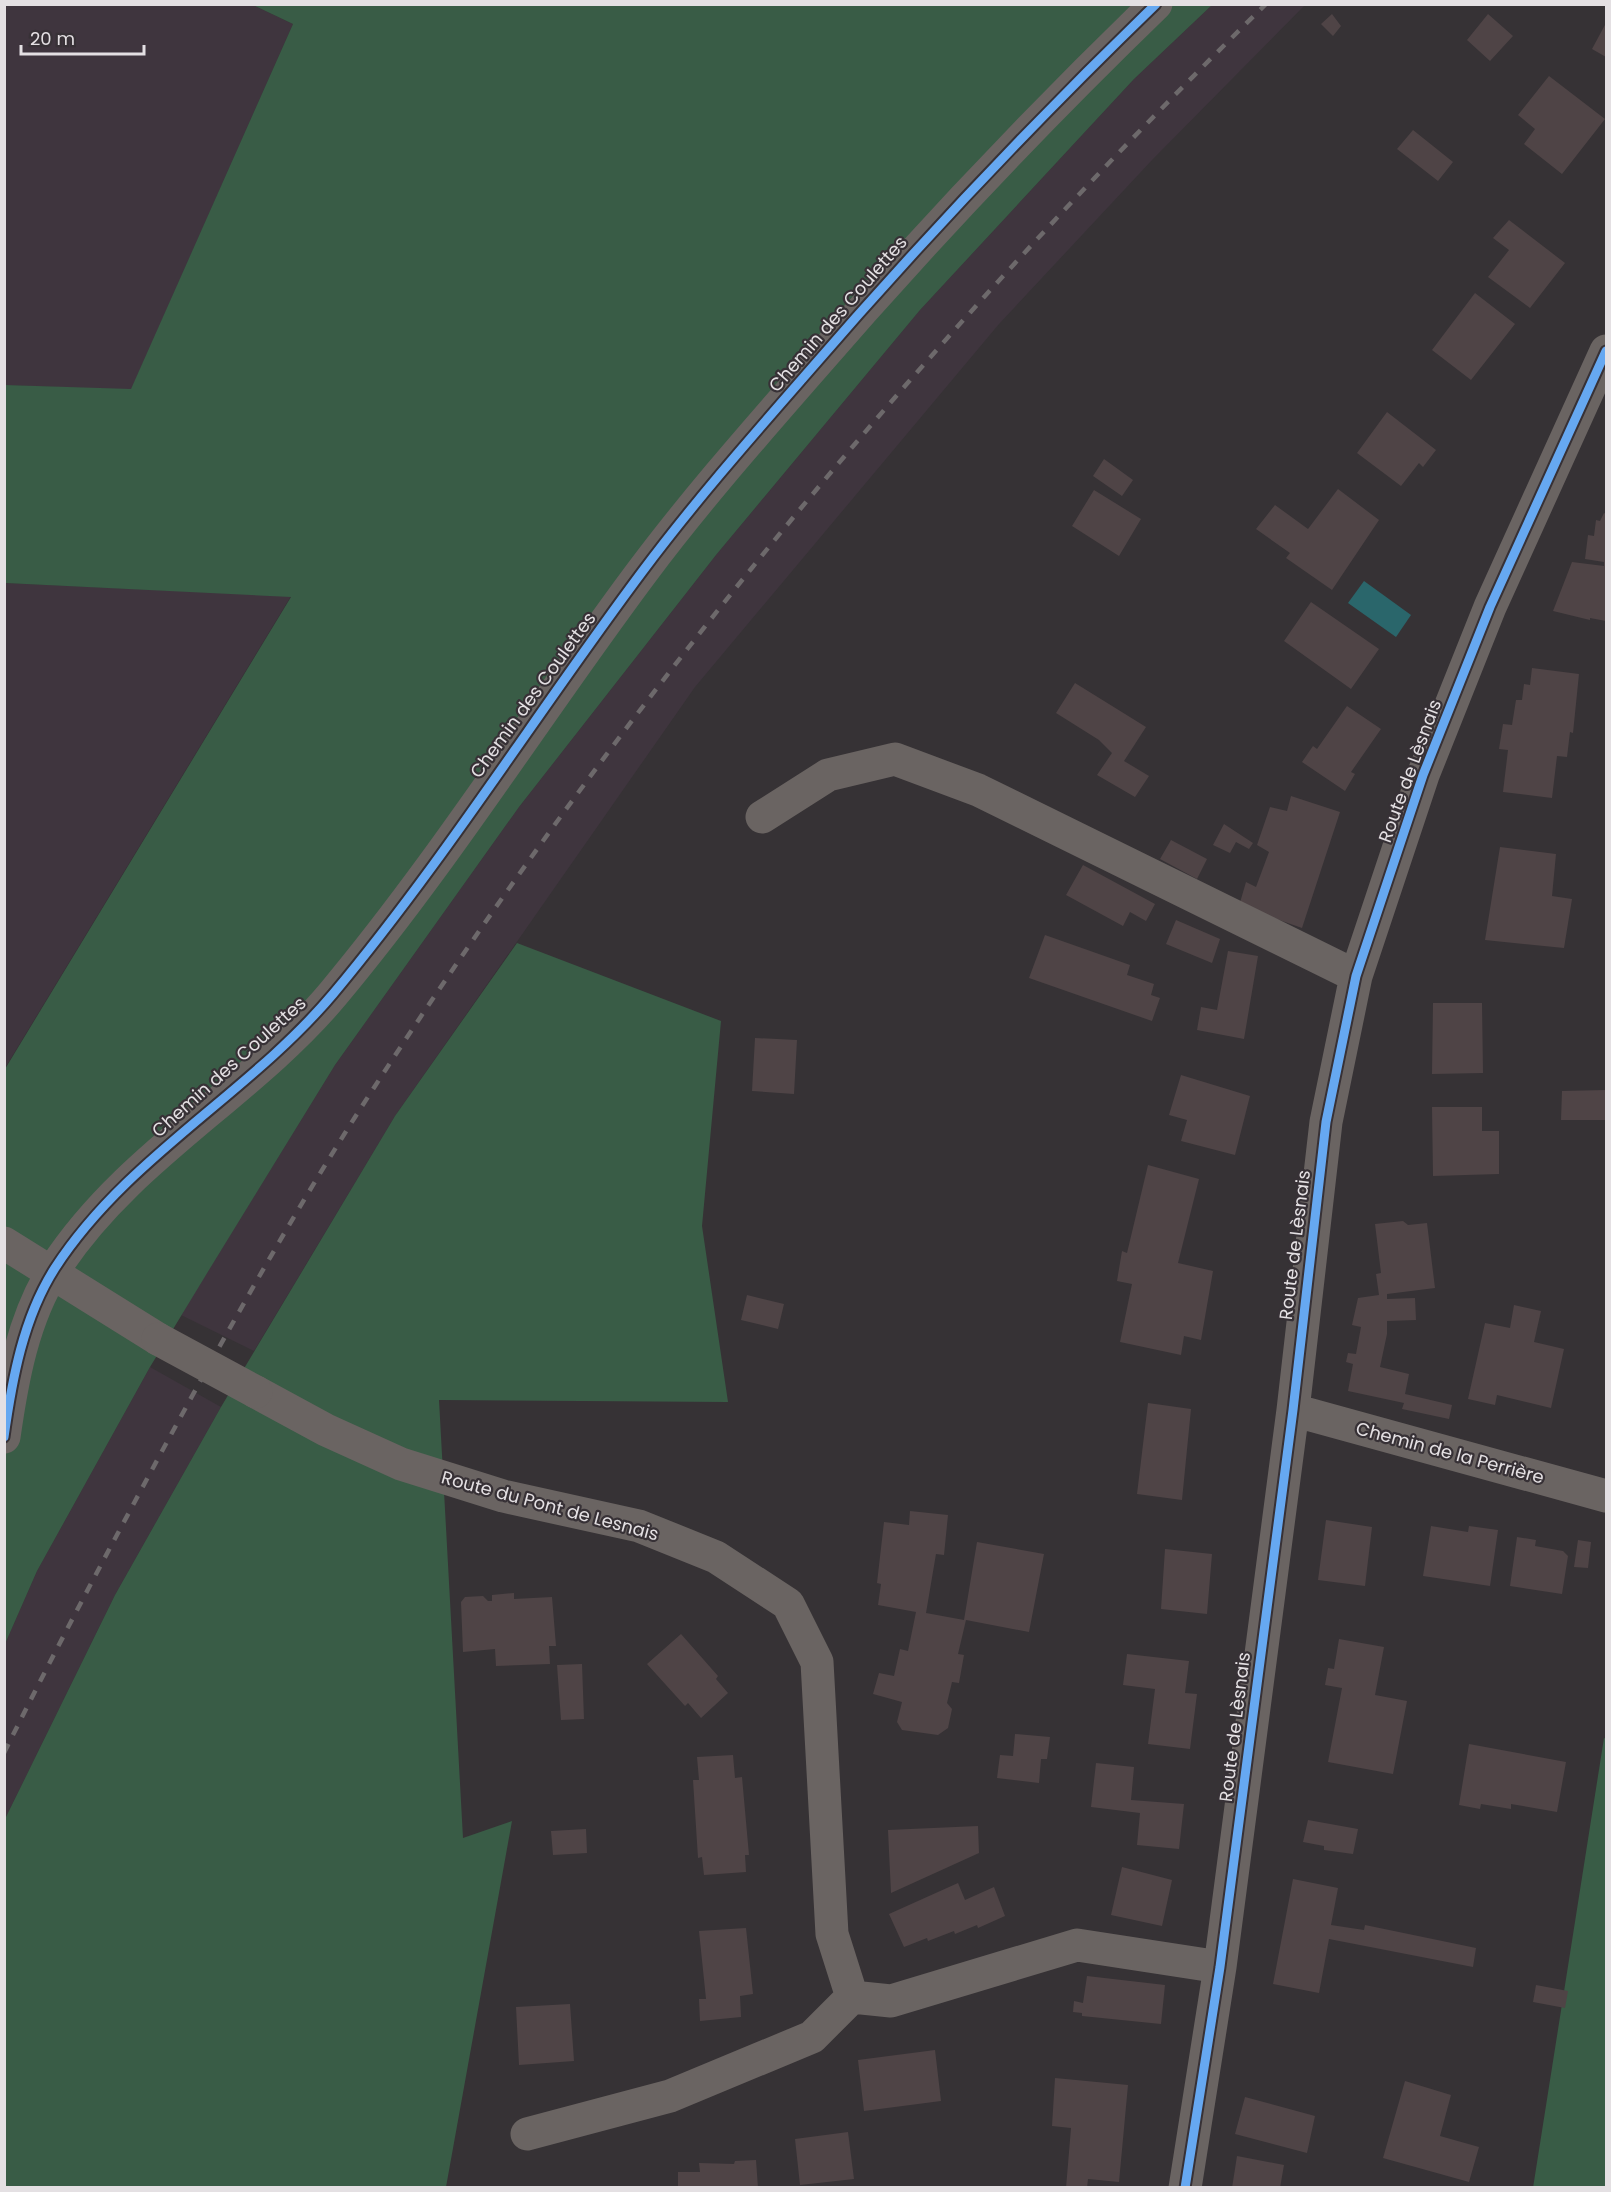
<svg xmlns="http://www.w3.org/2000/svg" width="1611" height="2192" viewBox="0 0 1611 2192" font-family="Poppins,sans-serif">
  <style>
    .built { fill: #3f353e }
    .green { fill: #395c46 }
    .water { fill: #2a666b }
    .building { fill: #4f4446 }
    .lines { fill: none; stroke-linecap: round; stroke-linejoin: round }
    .minor { stroke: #6a6462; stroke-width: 33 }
    .rail { stroke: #6d696b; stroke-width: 4.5; stroke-dasharray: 10 10; stroke-linecap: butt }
    .minor-bridge { stroke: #6a6462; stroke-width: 33 }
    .cycleway-casing { stroke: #373136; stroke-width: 13 }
    .cycleway { stroke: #66a8f1; stroke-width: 9 }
    .labels { text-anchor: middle; stroke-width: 4.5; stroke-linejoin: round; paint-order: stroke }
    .street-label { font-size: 18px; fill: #e4e0e3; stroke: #373136 }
  </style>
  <rect width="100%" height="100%" fill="#363235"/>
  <path class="built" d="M5,5H253L293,24L131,390L5,385Z
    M1212,5H1305L1153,159L999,324L695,687L395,1116L254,1351L181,1315L335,1065L519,807L716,555L920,310L1134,79Z
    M5,583L291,596L5,1068Z
    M150,1367L221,1407L115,1595L5,1819V1644L37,1571Z"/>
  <path class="green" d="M253,5H1212L1134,79L920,310L716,555L519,807L335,1065L209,1270L150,1367L37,1571L5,1644V1069L291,597L5,583V385L131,389L293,24Z
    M517,943L721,1021L702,1226L728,1402L439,1400L463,1838L512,1821L446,2187L5,2188V1819L115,1595L221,1407L395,1116Z
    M1604,1738L1606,1739V2187L1533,2188Z"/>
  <path class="water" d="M1364,581L1411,615L1396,637L1348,603Z"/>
  <path class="building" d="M1332,14L1341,26L1333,36L1321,24Z
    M1488,14L1513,36L1490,61L1467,40Z
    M1606,23V57L1592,49Z
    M1549,76L1605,119L1562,174L1524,144L1535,129L1518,115Z
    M1413,130L1453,162L1438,181L1397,149Z
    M1509,220L1565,263L1530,308L1488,277L1509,250L1493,238Z
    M1475,293L1515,324L1471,380L1432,350Z
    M1387,412L1436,450L1423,467L1419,463L1401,486L1357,453Z
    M1104,459L1133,480L1122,496L1093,476Z
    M1338,489L1379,520L1332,590L1286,558L1290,553L1256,529L1275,505L1308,529Z
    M1094,490L1141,519L1119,556L1072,526Z
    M1604,513L1606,514V621L1590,618V620L1553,611L1572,562L1604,566V562L1585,559L1588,535L1594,536L1596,520L1600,521Z
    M1311,602L1379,649L1351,689L1284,641Z
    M1532,668L1579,674L1573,733L1570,732L1567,757L1557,756L1552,798L1503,792L1508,750L1499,749L1503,724L1512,725L1516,700H1522L1524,684L1530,685Z
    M1075,683L1146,727L1124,761L1149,776L1135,797L1097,775L1112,753L1099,740L1056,713Z
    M1347,706L1381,729L1351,772L1355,774L1345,791L1302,762L1313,746L1317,749Z
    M1291,796L1340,812L1302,928L1239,906L1246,882L1256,887L1269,852L1257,845L1270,807L1287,811Z
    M1224,824L1253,843L1249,849L1236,842L1230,853L1213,845Z
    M1171,840L1207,859L1197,879L1160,859Z
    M1500,847L1556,854L1552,896L1572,899L1564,948L1485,940Z
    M1083,865L1155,904L1146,921L1130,912L1123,926L1066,895Z
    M1176,920L1220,939L1212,963L1166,944Z
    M1045,935L1130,965L1127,975L1154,984L1151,995L1160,998L1152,1021L1029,978Z
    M1228,951L1258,956L1244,1039L1197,1030L1201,1007L1217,1010Z
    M1433,1003H1482L1483,1073L1432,1074Z
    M755,1038L797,1040L794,1094L752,1091Z
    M1181,1075L1250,1096L1235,1155L1181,1141L1187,1120L1169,1115Z
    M1606,1090V1120H1561L1562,1091Z
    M1432,1107H1482V1131H1499V1174L1433,1176Z
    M1148,1165L1199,1179L1178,1263L1213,1271L1201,1340L1184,1336L1181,1355L1120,1342L1132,1284L1117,1281L1122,1251L1127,1253Z
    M1403,1221L1408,1225L1427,1223L1435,1288L1387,1294V1299L1415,1298L1416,1320L1387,1321V1334L1380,1367L1409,1374L1405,1394L1452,1405L1449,1419L1402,1409L1404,1403L1348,1391L1353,1364L1346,1362L1348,1353L1356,1354L1361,1327L1352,1325L1358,1298L1379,1295L1376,1274L1381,1273L1375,1224Z
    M747,1295L784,1304L778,1329L741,1320Z
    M1514,1305L1541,1311L1534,1342L1564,1349L1551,1408L1497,1395L1495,1405L1468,1399L1485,1323L1510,1328Z
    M1148,1403L1191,1409L1182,1500L1137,1494Z
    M910,1511L948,1515L944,1555L936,1554L926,1613L964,1620L977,1542L1044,1554L1029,1632L966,1620L958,1654L964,1655L959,1683L952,1682L947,1703L952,1709L948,1728L938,1735L902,1730L897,1722L902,1702L873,1694L879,1673L894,1676L900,1649L908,1651L916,1612L878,1605L881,1584L877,1583L884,1522L909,1525Z
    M1326,1520L1372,1527L1365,1586L1318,1580Z
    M1431,1526L1468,1532L1469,1526L1498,1530L1490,1586L1423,1576Z
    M1517,1537L1536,1540L1535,1546L1563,1551L1568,1556L1562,1594L1510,1586Z
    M1578,1540L1591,1542L1588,1568L1574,1567Z
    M1165,1549L1212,1554L1207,1614L1161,1609Z
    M514,1593V1599L552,1597L556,1646H549L550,1664L496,1666L495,1649L463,1652L461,1602L465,1597L483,1596L488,1601H492V1595Z
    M681,1634L718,1676L716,1679L728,1693L701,1718L688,1703L685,1706L647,1664Z
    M1339,1639L1384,1647L1375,1695L1407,1701L1393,1774L1328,1762L1342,1688L1325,1685L1328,1668L1334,1669Z
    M1127,1654L1189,1661L1185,1693L1197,1694L1190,1749L1148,1744L1155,1689L1123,1685Z
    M582,1664L584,1719L561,1720L557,1665Z
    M1015,1734L1050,1737L1047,1759H1041L1039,1783L997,1778L1000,1755L1013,1756Z
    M1469,1744L1566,1762L1557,1812L1511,1804V1809L1481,1804L1480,1809L1459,1805Z
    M733,1755L735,1778L742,1777L749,1855H745L746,1872L704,1875L702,1857L698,1858L693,1780H699L697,1757Z
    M1096,1763L1134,1767L1131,1800L1184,1804L1179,1849L1137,1845L1140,1813L1091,1807Z
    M1308,1820L1358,1829L1353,1854L1324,1850V1846L1303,1842Z
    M978,1826L979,1853L891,1893L888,1830Z
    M586,1829L587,1853L553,1855L551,1831Z
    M1122,1867L1172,1880L1162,1926L1111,1915Z
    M1293,1879L1338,1888L1331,1925L1364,1930L1365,1925L1476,1948L1473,1967L1329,1939L1319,1993L1273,1984Z
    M958,1883L965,1900L994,1887L1005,1916L978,1928L977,1925L955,1934L954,1931L928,1941L927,1938L904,1947L889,1914Z
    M746,1928L753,1994L740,1996L741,2017L700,2021L699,1999H706L699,1931Z
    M1087,1976L1165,1985L1161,2024L1082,2016V2013L1073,2012L1074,2001L1083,2003Z
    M1536,1985L1568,1991L1565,2008L1533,2002Z
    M570,2004L574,2061L519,2065L516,2007Z
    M935,2050L941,2101L864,2111L858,2060Z
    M1055,2078L1128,2085L1119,2182L1088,2179L1087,2188H1066L1071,2128L1052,2126Z
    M1405,2081L1451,2095L1440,2136L1479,2147L1469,2182L1383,2158Z
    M1245,2097L1315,2116L1307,2153L1235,2134Z
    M848,2132L854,2179L800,2185L795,2139Z
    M1237,2156L1284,2165L1280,2188H1232Z
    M756,2160L758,2188H678V2172H700L699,2163L734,2164L735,2161Z"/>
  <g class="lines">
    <path class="minor" d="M762,817L828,775L895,759L978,790L1356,976
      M4,1243L158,1339
      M256,1392L326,1430L401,1464L503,1496L639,1526L716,1557L788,1604L817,1662L832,1934L852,1997L891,2001L1077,1945L1220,1967
      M1293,1410L1606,1496
      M4,1437C12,1380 23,1318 55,1268C127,1157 249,1094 333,994C445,860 538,711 642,572C692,505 748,441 803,378C915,248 1032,124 1156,4
      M527,2134L670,2096L812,2037L852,1997
      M1185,2188L1220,1967L1293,1410L1326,1122L1356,976L1423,775L1490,607L1606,351"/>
    <path class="rail" d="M4,1753C54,1652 107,1553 161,1453C223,1339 287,1224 357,1114C616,710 923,340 1266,4"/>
    <path class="minor-bridge" d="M158,1339L256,1392"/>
    <defs>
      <path id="cycleway" d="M4,1437C12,1380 23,1318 55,1268C127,1157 249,1094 333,994C445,860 538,711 642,572C692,505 748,441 803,378C915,248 1032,124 1156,4
        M1185,2188L1220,1967L1293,1410L1326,1122L1356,976L1423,775L1490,607L1606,351"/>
    </defs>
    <use href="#cycleway" class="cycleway-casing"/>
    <use href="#cycleway" class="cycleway"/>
  </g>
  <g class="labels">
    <g class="street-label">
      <text transform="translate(838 314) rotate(-49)" y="6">Chemin des Coulettes</text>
      <text transform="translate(533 695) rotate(-54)" y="6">Chemin des Coulettes</text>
      <text transform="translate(1410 771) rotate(-70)" y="6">Route de Lèsnais</text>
      <text transform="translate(229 1067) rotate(-42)" y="6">Chemin des Coulettes</text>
      <text transform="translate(1295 1245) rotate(-83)" y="6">Route de Lèsnais</text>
      <text transform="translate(1450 1453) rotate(15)" y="6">Chemin de la Perrière</text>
      <text transform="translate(550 1506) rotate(15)" y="6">Route du Pont de Lesnais</text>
      <text transform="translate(1235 1727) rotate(-83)" y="6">Route de Lèsnais</text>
    </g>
  </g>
  <rect width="1611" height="2192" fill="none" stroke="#e4e0e3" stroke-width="12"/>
  <path d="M21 45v9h123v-9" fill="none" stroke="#e4e0e3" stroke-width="3"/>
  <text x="30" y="45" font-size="18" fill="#e4e0e3" stroke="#373136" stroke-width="4.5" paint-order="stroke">20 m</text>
</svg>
